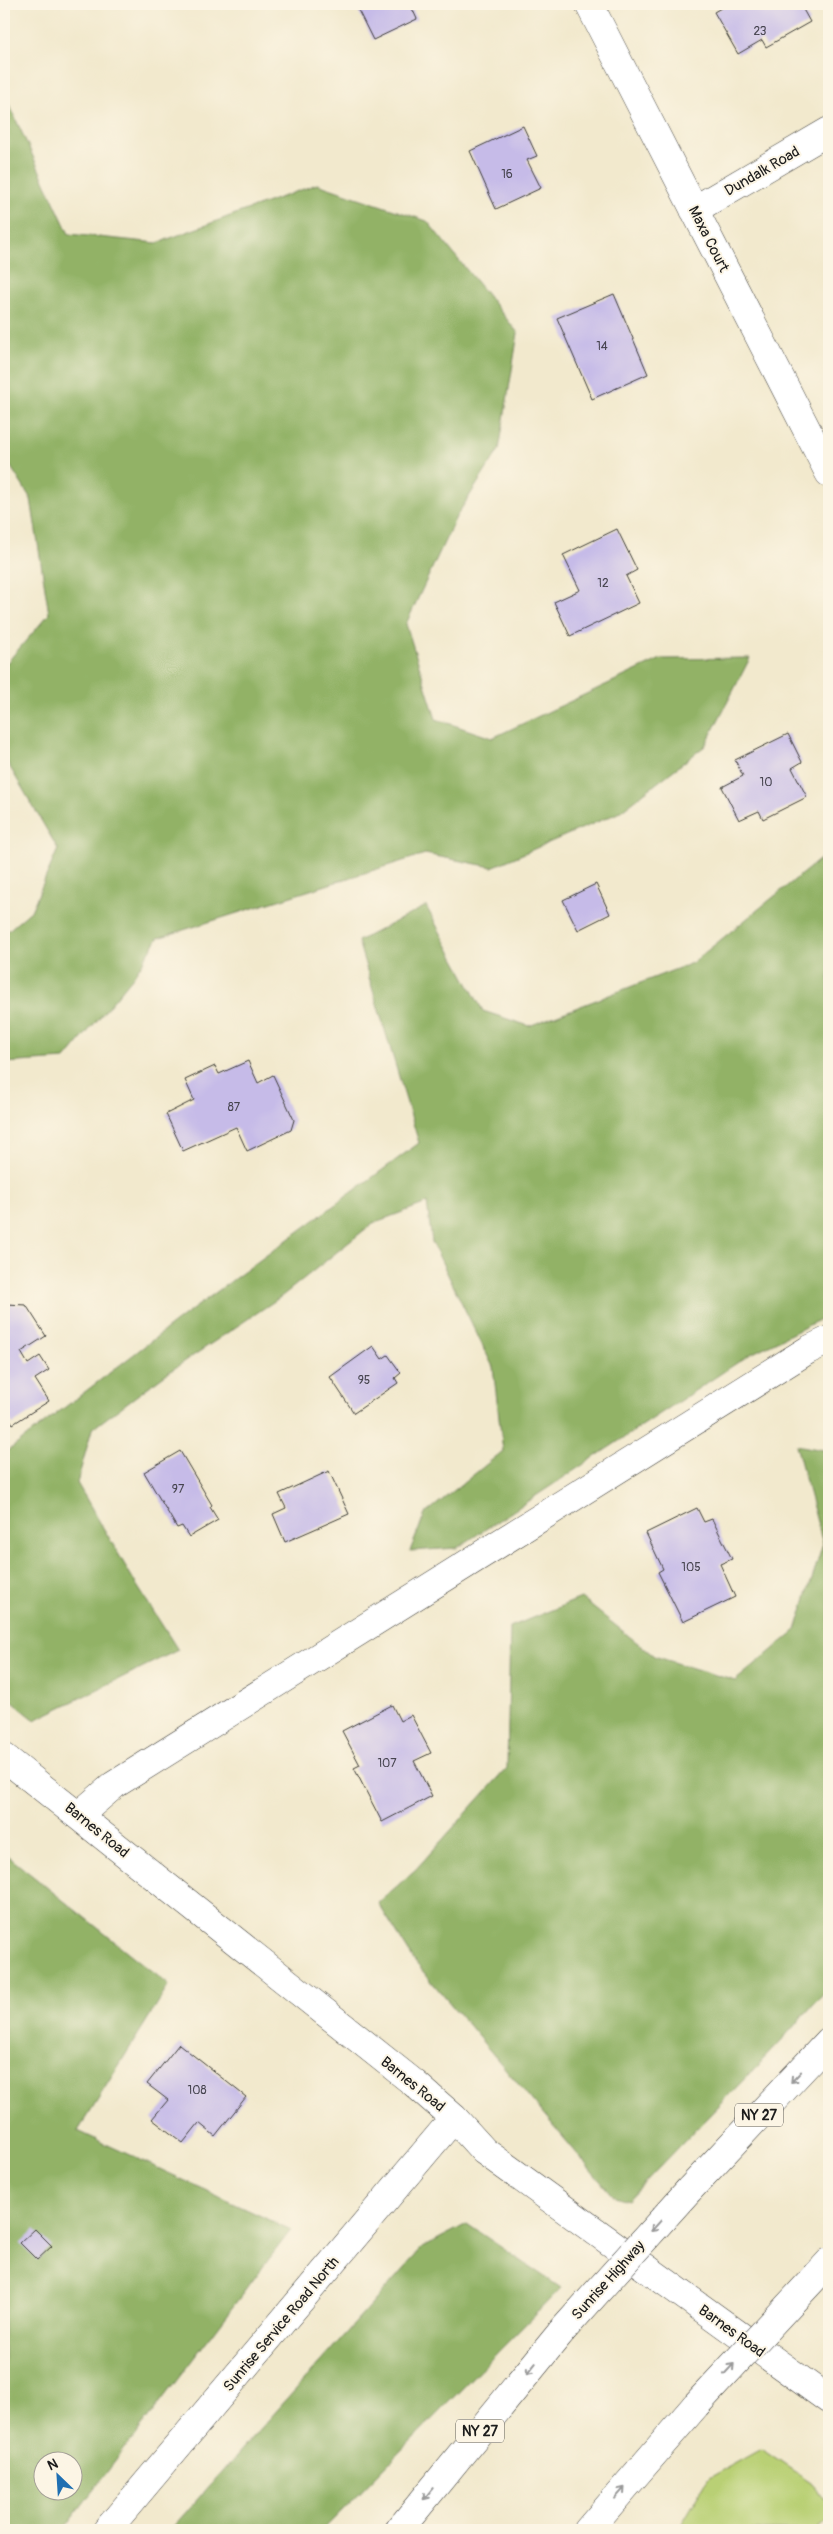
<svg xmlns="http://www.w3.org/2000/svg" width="833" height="2534" viewBox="0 0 833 2534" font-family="Pangolin,sans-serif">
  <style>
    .green { fill: #b9d074; stroke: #6a7648 }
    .forest { fill: #92b266; stroke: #576741; fill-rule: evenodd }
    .building { fill: #c6bbe8 }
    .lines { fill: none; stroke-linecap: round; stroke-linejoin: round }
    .minor-casing { stroke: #3c3b37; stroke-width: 29 }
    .highway-casing { stroke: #3c3b37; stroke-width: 29 }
    .minor { stroke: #fff; stroke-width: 28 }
    .highway { stroke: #fff; stroke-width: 28 }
    .highway-bridge-casing { stroke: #3c3b37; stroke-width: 29; stroke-linecap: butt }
    .highway-bridge { stroke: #fff; stroke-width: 28 }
    .oneway { stroke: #999 }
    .labels { text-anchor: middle; stroke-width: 4; stroke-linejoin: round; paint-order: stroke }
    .number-label { font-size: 12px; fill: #46444f }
    .shield { fill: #fcf5e5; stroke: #5f5d58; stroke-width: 1 }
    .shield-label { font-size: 14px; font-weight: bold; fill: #1c1c1c }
    .street-label { font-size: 15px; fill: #1c1c1c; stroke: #fcf5e5 }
  </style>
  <rect width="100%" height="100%" fill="#fcf5e5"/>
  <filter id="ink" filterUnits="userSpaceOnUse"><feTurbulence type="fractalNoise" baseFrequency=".02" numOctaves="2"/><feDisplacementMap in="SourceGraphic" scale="10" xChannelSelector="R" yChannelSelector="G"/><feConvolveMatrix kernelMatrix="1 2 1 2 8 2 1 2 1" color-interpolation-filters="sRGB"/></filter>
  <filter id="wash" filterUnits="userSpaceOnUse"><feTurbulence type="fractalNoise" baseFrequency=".0096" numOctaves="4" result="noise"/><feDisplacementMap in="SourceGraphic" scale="20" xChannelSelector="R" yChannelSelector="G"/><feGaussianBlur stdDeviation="1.12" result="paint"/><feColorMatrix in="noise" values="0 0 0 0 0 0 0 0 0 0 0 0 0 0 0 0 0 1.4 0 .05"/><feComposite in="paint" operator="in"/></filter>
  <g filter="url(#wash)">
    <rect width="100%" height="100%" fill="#f2e9cd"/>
    <path class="green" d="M761,2449L813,2484L829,2503V2520L817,2530H678L709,2478Z"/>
    <path class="forest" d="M4,94L69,234L157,243L317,184L427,221L518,333L499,450L456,517L406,624L436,719L492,738L661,659L750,658L705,746L618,813L492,867L425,854L158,938L133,977L65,1059L4,1063V934L31,911L58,849L4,757V666L49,614L31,499L4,456Z
      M829,852V1315L749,1355L457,1548L410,1551L425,1514L503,1451L493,1367L432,1242L427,1203L373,1223L282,1296L163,1376L92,1429L77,1483L136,1584L178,1650L35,1720L4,1695V1454L181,1318L419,1143L358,941L426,906L483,1011L529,1026L692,963Z
      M796,1445L829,1451V1987L779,2043L628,2200L612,2195L415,1962L378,1903L416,1869L507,1768L510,1627L581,1598L654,1656L735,1681L796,1630L823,1544Z
      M4,1853L169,1985L78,2131L291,2230L63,2530H4ZM42,2462H72V2492H42Z
      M467,2224L561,2288L323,2530H170L423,2247Z"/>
    <g id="blocks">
      <path class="building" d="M355,4H410L417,19L373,40Z
        M728,4H800L810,22L766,47L762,40L738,54L714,12Z
        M523,126L537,156L527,160L541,188L496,209L470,151Z
        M614,294L648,374L592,399L557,318Z
        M617,529L637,570L626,576L639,603L570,636L554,602L580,590L563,555Z
        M788,734L802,762L792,768L807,797L763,819L759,811L739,820L722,787L743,776L735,760Z
        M596,884L610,914L578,930L563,900Z
        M248,1061L258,1083L273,1075L294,1120L291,1130L247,1151L236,1127L183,1151L166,1114L194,1100L185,1080L215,1066L219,1074Z
        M6,1304L26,1305L46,1336L21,1352L28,1364L40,1356L49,1370L35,1379L49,1401L13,1424L4,1410V1305Z
        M373,1346L382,1359L388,1355L401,1373L395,1378L398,1383L354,1413L330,1377Z
        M180,1451L212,1505L210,1507L218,1520L189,1537L182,1526L177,1528L144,1472Z
        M329,1471L349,1514L285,1542L273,1514L286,1508L279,1494Z
        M697,1508L704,1522L712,1519L732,1559L720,1564L735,1597L683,1622L658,1572L663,1569L646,1533Z
        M392,1705L400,1721L411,1715L431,1753L414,1761L432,1796L382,1822L354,1768L360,1765L342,1731Z
        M179,2044L246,2097L215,2136L199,2123L183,2143L152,2119L168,2100L147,2084Z
        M35,2229L52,2246L37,2260L20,2243Z"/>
    </g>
  </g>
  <g filter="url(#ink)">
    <use href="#blocks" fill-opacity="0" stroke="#3c3b37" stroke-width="1"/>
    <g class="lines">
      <defs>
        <path id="minor" d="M589,4L829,473
          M694,210L829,131
          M4,1757L414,2083L454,2118L484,2151L829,2400
          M79,1815L114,1785L808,1350L829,1340
          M107,2530L454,2118"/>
        <path id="highway" d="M689,2190L829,2041
          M817,2275L829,2262
          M399,2530L562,2331
          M588,2530L696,2405"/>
      </defs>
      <use href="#minor" class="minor-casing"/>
      <use href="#highway" class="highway-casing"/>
      <use href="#minor" class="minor"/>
      <use href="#highway" class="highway"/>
      <defs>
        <path id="highway-bridge" d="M562,2331L689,2190
          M696,2405L817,2275"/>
      </defs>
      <use href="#highway-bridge" class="highway-bridge-casing"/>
      <use href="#highway-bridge" class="highway-bridge"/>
    </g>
    <defs><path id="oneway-shaft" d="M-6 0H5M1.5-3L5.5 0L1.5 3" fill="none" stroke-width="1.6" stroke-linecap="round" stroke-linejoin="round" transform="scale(1.25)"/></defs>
    <g class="oneway">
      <use href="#oneway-shaft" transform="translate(796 2077) rotate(133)"/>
      <use href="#oneway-shaft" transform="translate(656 2226) rotate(132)"/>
      <use href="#oneway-shaft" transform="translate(531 2369) rotate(129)"/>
      <use href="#oneway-shaft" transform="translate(729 2369) rotate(-47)"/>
      <use href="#oneway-shaft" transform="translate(620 2493) rotate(-49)"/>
      <use href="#oneway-shaft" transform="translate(428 2494) rotate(129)"/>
    </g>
  </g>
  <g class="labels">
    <g class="number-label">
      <text x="760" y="35">23</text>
      <text x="507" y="178">16</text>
      <text x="602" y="350">14</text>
      <text x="603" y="587">12</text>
      <text x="766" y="786">10</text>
      <text x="234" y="1111">87</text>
      <text x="364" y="1384">95</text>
      <text x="178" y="1493">97</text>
      <text x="691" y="1571">105</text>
      <text x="387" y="1767">107</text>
      <text x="197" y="2094">108</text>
    </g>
    <g class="shield">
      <rect x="735" y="2103.5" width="48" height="23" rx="4"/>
      <rect x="456" y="2419.5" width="48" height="23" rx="4"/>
    </g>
    <g class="shield-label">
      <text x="759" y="2120">NY 27</text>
      <text x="480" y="2436">NY 27</text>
    </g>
    <g class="street-label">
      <text transform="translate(762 171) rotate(-30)" y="5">Dundalk Road</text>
      <text transform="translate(709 239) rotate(63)" y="5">Maxa Court</text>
      <text transform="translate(97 1830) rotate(39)" y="5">Barnes Road</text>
      <text transform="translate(413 2084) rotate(39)" y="5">Barnes Road</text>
      <text transform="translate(608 2280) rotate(-48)" y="5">Sunrise Highway</text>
      <text transform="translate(281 2324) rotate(-50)" y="5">Sunrise Service Road North</text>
      <text transform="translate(732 2331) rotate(36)" y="5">Barnes Road</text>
    </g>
  </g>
  <rect width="833" height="2534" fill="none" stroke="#fcf5e5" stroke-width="20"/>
  <g transform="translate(58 2476) rotate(335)"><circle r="24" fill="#fcf5e5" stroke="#a29e95"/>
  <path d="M0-4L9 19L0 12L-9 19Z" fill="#1f6fb2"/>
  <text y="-8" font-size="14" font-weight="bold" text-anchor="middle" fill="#1c1c1c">N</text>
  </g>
</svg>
